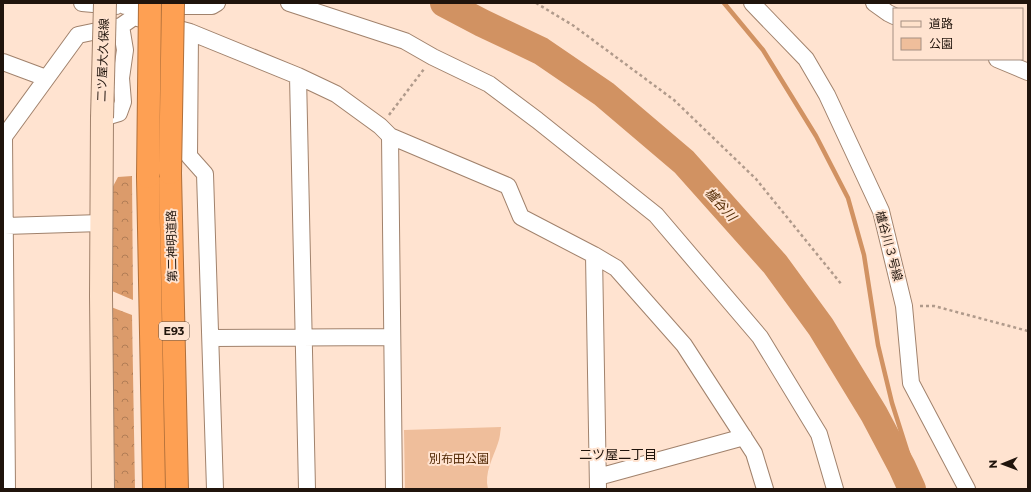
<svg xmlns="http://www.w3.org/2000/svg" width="1031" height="492" viewBox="0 0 1031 492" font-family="Montserrat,'Noto Sans JP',sans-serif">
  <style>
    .forest { fill: url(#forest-crowns) }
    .green { fill: #efbe9b }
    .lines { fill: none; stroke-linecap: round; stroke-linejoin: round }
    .stream { stroke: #d19262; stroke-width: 4.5 }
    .river { stroke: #d19262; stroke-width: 28 }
    .street-casing { stroke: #a1826c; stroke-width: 18 }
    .secondary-casing { stroke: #a1826c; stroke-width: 24 }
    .highway-casing { stroke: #b06f3a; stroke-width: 24 }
    .path { stroke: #b09a8b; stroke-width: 2.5; stroke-dasharray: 3 3; stroke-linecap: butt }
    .street { stroke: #fff; stroke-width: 16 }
    .secondary { stroke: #ffe2cb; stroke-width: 22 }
    .highway { stroke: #fea053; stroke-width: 22 }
    .secondary-bridge-casing { stroke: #a1826c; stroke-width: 24; stroke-linecap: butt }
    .highway-bridge-casing { stroke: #b06f3a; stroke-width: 24; stroke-linecap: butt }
    .secondary-bridge { stroke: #ffe2cb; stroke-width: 22 }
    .highway-bridge { stroke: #fea053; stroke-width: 22 }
    .labels { text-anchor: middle; stroke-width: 4; stroke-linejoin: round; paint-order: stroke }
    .shield { fill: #ffe3d0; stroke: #635247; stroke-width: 1 }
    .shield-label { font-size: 11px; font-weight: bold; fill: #20140c }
    .street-label { font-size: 12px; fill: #20140c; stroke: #ffe3d0 }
    .park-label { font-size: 12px; fill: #4e2500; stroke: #ffe3d0 }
    .water-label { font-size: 13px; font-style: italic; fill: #542b03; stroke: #ffe3d0 }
    .neighbourhood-label { font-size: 13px; fill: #20140c; stroke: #ffe3d0 }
  </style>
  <defs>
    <pattern id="forest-crowns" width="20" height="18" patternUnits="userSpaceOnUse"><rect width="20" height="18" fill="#db9b6b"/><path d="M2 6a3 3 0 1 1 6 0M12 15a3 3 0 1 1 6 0" fill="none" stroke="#b17d56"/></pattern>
  </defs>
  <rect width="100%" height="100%" fill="#ffe3d0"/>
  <path class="forest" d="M132,176L133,300L112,291L110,192L118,177Z
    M111,307L132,315L135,489H115Z"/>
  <path class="green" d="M501,427C500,433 500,438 498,443C493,458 484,473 488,489H405L404,430Z"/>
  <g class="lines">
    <path class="stream" d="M724,3L763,50L816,136L848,198L864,255L878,345L892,403L912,466L914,489"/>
    <path class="river" d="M444,3L482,23L541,51L604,94L684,162L775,264L821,327L874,414L902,467L912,489"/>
    <defs>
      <path id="street" d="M82,3L116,6
        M289,3L405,41L433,57L489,84L537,120L656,215L760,337L819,434L835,489
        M752,3L806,59L827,95L881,211L904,306L911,383L967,489
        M874,3L888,13L894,16
        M125,6H212L217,3
        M190,32L189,156L205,174L215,489
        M997,59L1028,72
        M3,62L46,78
        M298,76L307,489
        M102,118L119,113L123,102L121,78L125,50L121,26
        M390,136L394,489
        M4,137L7,489
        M3,138L78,35L121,26L134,17L190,32L298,76L336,94L380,126L390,136L508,186L521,217L594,255L616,268L684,345L754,453L765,489
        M5,226L101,223
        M594,255L598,489
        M211,338L392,337
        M598,477L744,437"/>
      <path id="secondary" d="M102,118L101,296L103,489"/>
      <path id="highway" d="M170,173L177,489
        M148,177L154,489"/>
    </defs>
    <use href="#street" class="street-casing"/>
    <use href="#secondary" class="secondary-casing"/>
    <use href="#highway" class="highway-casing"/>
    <path class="path" d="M536,3L574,26L674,100L756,179L842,285
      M389,115L424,69
      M920,306H934L1028,331"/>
    <use href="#street" class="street"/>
    <use href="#secondary" class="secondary"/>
    <use href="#highway" class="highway"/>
    <defs>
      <path id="secondary-bridge" d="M102,118L105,3"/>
      <path id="highway-bridge" d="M170,173L173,3
        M148,177L150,3"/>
    </defs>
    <use href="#secondary-bridge" class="secondary-bridge-casing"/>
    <use href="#highway-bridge" class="highway-bridge-casing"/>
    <use href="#secondary-bridge" class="secondary-bridge"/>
    <use href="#highway-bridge" class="highway-bridge"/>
  </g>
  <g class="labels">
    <rect class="shield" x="159" y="322" width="30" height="18" rx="3"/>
    <g class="shield-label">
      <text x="174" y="335">E93</text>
    </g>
    <g class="street-label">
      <text transform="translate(103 60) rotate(-88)" y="4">二ツ屋大久保線</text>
      <text transform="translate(172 246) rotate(-91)" y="4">第二神明道路</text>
      <text transform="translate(889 246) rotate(75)" y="4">櫨谷川３号線</text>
    </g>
    <g class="park-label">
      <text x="459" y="463">別布田公園</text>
    </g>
    <g class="water-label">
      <text transform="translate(721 204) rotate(48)" y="5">櫨谷川</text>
    </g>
    <g class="neighbourhood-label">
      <text x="618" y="459">二ツ屋二丁目</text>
    </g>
  </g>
  <rect width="1031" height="492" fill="none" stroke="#20140c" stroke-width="8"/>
  <rect x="893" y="8" width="130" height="52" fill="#ffe3d0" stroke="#a69082"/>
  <rect x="901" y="21" width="20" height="6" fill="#ffe2cb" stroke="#a69082"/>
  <text x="929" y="28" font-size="12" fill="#20140c">道路</text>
  <rect x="901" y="38" width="20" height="12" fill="#efbe9b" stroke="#a69082"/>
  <text x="929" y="48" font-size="12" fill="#20140c">公園</text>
  <g transform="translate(1003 464) rotate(269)" stroke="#ffe3d0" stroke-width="3" paint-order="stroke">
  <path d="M0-3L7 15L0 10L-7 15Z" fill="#20140c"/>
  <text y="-6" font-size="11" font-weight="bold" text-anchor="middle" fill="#20140c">N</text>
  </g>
</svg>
